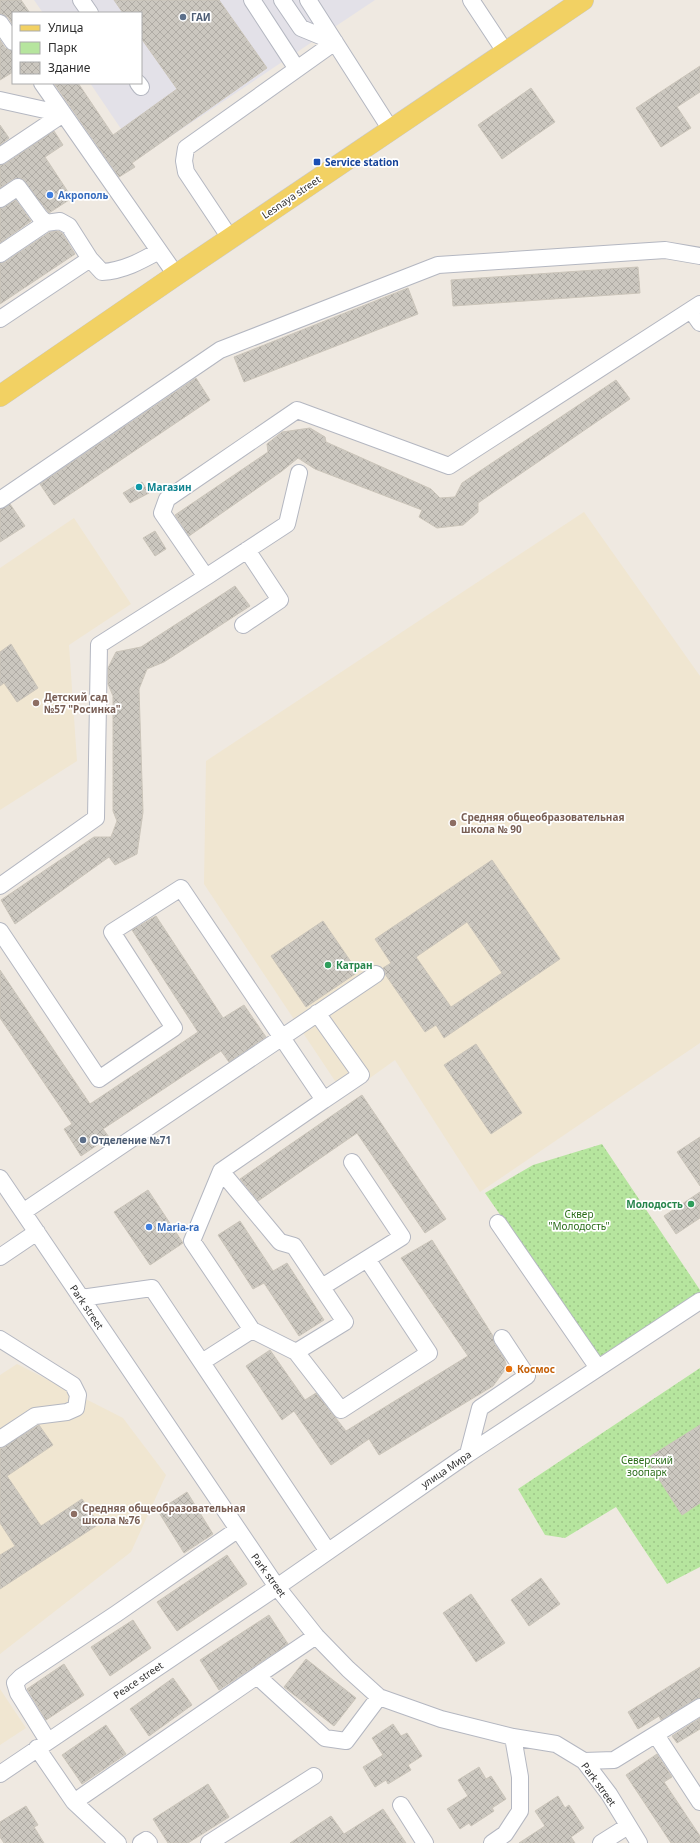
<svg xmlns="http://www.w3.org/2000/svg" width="700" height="1843" viewBox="0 0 700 1843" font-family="'Noto Sans',sans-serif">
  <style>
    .industrial { fill: #e3e1e8 }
    .education { fill: #f0e6d1 }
    .green { fill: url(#green-dots) }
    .building { fill: url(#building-cross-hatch); stroke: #cbc5ba; fill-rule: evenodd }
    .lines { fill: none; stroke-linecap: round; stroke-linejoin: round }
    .minor-casing { stroke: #b4b7c1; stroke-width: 18 }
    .major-casing { stroke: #c9c9c9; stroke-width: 22 }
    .minor { stroke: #fff; stroke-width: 16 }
    .major { stroke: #f2d163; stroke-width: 21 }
    .service-dot { fill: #5c6f8a; stroke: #fff; stroke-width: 1.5 }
    .transit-dot { fill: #1a4fb4; stroke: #fff; stroke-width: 1.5 }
    .shop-dot { fill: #3f7fe0; stroke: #fff; stroke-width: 1.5 }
    .culture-dot { fill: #0f9aa8; stroke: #fff; stroke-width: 1.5 }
    .education-dot { fill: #8d6e63; stroke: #fff; stroke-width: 1.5 }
    .leisure-dot { fill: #2e9e5b; stroke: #fff; stroke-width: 1.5 }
    .food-dot { fill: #e8710a; stroke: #fff; stroke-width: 1.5 }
    .labels { text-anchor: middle; stroke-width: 3.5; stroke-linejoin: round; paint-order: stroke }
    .service-label { font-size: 10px; font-weight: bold; fill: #4e5e75; stroke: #fff; text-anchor: start }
    .transit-label { font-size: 10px; font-weight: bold; fill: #164399; stroke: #fff; text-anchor: start }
    .shop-label { font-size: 10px; font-weight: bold; fill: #366cbe; stroke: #fff; text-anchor: start }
    .street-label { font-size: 10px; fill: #2e2e2e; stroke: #fff }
    .culture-label { font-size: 10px; font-weight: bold; fill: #0d838f; stroke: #fff; text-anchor: start }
    .education-label { font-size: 10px; font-weight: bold; fill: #785e54; stroke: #fff; text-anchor: start }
    .leisure-label { font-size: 10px; font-weight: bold; fill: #27864d; stroke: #fff; text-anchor: start }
    .park-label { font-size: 10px; fill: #2c6e1b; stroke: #fff }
    .food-label { font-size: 10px; font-weight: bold; fill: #c56008; stroke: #fff; text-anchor: start }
  </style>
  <defs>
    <pattern id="green-dots" width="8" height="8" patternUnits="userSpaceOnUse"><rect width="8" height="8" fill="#b6e59e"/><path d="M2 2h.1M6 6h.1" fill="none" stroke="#9dc588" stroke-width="1.8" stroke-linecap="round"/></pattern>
    <pattern id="building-cross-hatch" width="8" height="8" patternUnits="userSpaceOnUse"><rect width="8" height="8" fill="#cbc7bf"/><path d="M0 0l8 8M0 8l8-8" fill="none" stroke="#afaba4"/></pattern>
  </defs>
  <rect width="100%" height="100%" fill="#efe9e1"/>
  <path class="industrial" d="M34,0H375L140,157L90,83H141V13H43Z"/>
  <path class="education" d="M584,512L700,676V1043L480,1192L395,1060L345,1096L204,884L206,761Z
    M74,518L131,604L69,645L77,761L0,810V568Z
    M17,1364L123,1418L166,1475L131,1552L0,1654V1375Z
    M0,1689L26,1728L0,1745Z"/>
  <path class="green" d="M602,1144L700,1290V1293L599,1357L485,1193L533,1165Z
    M700,1368V1567L667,1584L616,1507L565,1538L545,1535L518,1489Z"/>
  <path class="building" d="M0,0H21L30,13H13V25L8,17L0,14Z
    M114,0H219L267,68L132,163L135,167L119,177L54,83H78L113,135L177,89L141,38V13H123Z
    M0,40L5,48L13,51V72L0,80Z
    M700,66V92L677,107L691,128L661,147L636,108Z
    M531,88L555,122L502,159L478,125Z
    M0,125L9,138L0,145Z
    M54,131L63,145L45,157L72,198L49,213L22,179H13L0,188V165L5,164Z
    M16,200L31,221L0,243V208Z
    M58,231L62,233L75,254L0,304V263L5,262L50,232Z
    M638,267L640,293L453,306L451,280Z
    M408,288L418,314L244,382L234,357Z
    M196,378L210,400L54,505L40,484Z
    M616,380L630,399L478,503V512L463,525L437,528L419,517L422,510L315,469L298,458L282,471L189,536L175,515L268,452L267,444L282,432L310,428L325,437L326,442L431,489L440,498L455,497L462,483Z
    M142,482L149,493L130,503L123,493Z
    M10,504L25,526L0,542V509Z
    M155,531L166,549L155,556L143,538Z
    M235,586L250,606L164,662L147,669L139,689L143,812L137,854L115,865L109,857L15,924L1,900L94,837H111L117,821L113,811V696L108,684V668L116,652L141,647Z
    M11,644L38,688L17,702L4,683L0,686V652Z
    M492,860L560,959L444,1038L436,1025L425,1032L385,974L383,968L391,963L375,939ZM467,922L502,973L451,1007L416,957Z
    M156,916L223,1018L244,1005L266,1037L229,1062L221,1051L103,1129L109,1137L81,1156L64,1129L72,1124L0,1018V970L90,1104L198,1032L132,930Z
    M323,921L358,972L306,1007L271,956Z
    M476,1044L522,1113L491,1134L444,1065Z
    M362,1095L446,1219L425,1233L357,1133L258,1201L240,1179Z
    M700,1137V1186L677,1152Z
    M148,1190L183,1243L150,1265L114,1212Z
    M700,1192V1218L676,1234L664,1216Z
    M240,1221L273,1271L287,1263L324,1320L299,1336L264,1283L253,1289L218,1235Z
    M432,1240L493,1336L494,1343L504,1358L507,1367L493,1386L379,1455L369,1439L331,1465L294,1411L282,1420L246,1366L270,1350L305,1400L316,1393L346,1431L468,1356L401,1258Z
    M39,1425L53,1445L7,1476L41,1526L82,1499L99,1524L0,1589V1555L15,1546L0,1523V1449Z
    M700,1425V1503L682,1515L646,1459Z
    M187,1492L213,1534L184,1553L158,1511Z
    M227,1555L247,1584L177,1631L157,1602Z
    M541,1578L560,1604L529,1626L511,1600Z
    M471,1594L505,1643L476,1662L443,1613Z
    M269,1615L288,1644L219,1690L200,1660Z
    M133,1620L151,1648L110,1676L91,1647Z
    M306,1659L356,1698L334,1726L284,1687Z
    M64,1664L84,1695L46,1720L27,1689Z
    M700,1667V1698L695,1699L661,1720L659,1716L638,1729L628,1712Z
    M173,1678L192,1705L149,1736L130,1709Z
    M700,1718V1729L677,1743L672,1736Z
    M393,1724L401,1736L407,1733L422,1756L408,1765L411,1770L388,1784L386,1780L375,1787L363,1767L383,1755L372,1738Z
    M106,1725L126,1754L82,1784L62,1755Z
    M657,1754L672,1777L664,1782L700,1836V1843H671L626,1775Z
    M479,1767L486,1779L491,1776L506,1799L492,1808L494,1811L471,1826L469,1823L460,1829L447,1809L468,1796L458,1780Z
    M208,1784L229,1817L188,1843H168L153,1819Z
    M558,1796L565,1808L569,1805L584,1828L571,1837L575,1843H519L545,1826L535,1811Z
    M26,1806L38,1825L34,1827L44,1843H4L0,1837V1822Z
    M383,1809L406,1843H290L331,1816L344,1834Z"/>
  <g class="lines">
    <defs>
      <path id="minor" d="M81,0L90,13
        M252,0L297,69
        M282,0L301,28L335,42
        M308,0L391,130
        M471,0L506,53
        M0,23L13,42
        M42,83L176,275
        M138,83L141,87
        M0,100L63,114
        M0,156L63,114
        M0,199L18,187L40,217L46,223
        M230,238L186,172L184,161L186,148L335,42
        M0,254L46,223L60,221L69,226L90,259L102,272C123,271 141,261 159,251
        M691,310L700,323
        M0,319L90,259
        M0,500L220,350L438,265L665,250L700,256
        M206,577L287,524L299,473
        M243,625L280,600L247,550
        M0,886L96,818L99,645L206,577L162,513L167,499L297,410L449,466L700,304
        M0,931L99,1079L174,1028L112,932L181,888L324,1100L361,1075L317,1013
        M324,1100L221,1171L280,1242L294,1246L345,1322L296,1352L341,1410L429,1353L367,1259
        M0,1178L277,1587L316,1636L348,1669L379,1697L441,1719L513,1737L556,1744L584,1761L609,1794L639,1843
        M23,1212L376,974
        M498,1223L598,1368
        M0,1257L37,1232
        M322,1287L402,1237L352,1162
        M81,1298L152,1288L327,1550
        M252,1330L296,1352
        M0,1339L73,1385L78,1395L76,1408L67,1412L35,1416L0,1439
        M202,1362L252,1330L192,1241L221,1171
        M468,1454L480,1408L527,1376L502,1338
        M257,1676L316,1636
        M656,1735L700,1802
        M48,1741L18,1693L15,1683L21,1677L116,1614L237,1530
        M37,1748L74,1802L257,1676L325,1738L346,1741L379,1697
        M584,1761L614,1760L700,1707
        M0,1774L277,1587L468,1454L700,1301
        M74,1802L118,1843
        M401,1805L425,1843
        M141,1843L146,1840L149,1843
        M209,1843L314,1776
        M492,1843L505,1834L520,1811V1777L513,1737
        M601,1843L628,1826"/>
      <path id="major" d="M0,396L176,275L583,0"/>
    </defs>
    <use href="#minor" class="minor-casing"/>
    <use href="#major" class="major-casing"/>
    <use href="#minor" class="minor"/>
    <use href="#major" class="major"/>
  </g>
  <g class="service-dot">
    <circle cx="183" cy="17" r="4"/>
    <circle cx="83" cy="1140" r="4"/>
  </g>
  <rect class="transit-dot" x="313" y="158" width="8" height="8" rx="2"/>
  <g class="shop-dot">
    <circle cx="50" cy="195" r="4"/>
    <circle cx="149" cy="1227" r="4"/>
  </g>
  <circle class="culture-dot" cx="139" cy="487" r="4"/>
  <g class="education-dot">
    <circle cx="36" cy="703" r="4"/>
    <circle cx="453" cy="823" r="4"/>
    <circle cx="74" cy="1514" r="4"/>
  </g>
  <g class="leisure-dot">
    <circle cx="328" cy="965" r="4"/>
    <circle cx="691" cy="1204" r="4"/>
  </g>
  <circle class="food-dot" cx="509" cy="1369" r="4"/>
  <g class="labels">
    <g class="service-label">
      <text x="191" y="21">ГАИ</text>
      <text x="91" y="1144">Отделение №71</text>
    </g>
    <g class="transit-label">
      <text x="325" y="166">Service station</text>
    </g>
    <g class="shop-label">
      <text x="58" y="199">Акрополь</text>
      <text x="157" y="1231">Maria-ra</text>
    </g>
    <g class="street-label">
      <text transform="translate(291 197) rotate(-34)" y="4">Lesnaya street</text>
      <text transform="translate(87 1307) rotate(56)" y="4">Park street</text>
      <text transform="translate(446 1469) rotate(-34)" y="4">улица Мира</text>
      <text transform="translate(269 1575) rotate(54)" y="4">Park street</text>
      <text transform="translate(138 1680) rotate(-34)" y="4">Peace street</text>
      <text transform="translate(599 1784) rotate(54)" y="4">Park street</text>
    </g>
    <g class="culture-label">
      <text x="147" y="491">Магазин</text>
    </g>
    <g class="education-label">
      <text x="44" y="701">Детский сад<tspan x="44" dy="12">№57 "Росинка"</tspan></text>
      <text x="461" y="821">Средняя общеобразовательная<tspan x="461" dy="12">школа № 90</tspan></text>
      <text x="82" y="1512">Средняя общеобразовательная<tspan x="82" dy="12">школа №76</tspan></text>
    </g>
    <g class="leisure-label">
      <text x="336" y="969">Катран</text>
      <text x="683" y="1208" text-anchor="end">Молодость</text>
    </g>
    <g class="park-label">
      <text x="579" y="1218">Сквер<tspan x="579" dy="12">"Молодость"</tspan></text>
      <text x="647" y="1464">Северский<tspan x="647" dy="12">зоопарк</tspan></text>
    </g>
    <g class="food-label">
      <text x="517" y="1373">Космос</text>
    </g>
  </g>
  <rect x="12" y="12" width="130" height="72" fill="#ffffff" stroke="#ababab"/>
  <rect x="20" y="25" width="20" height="6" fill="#f2d163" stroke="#ababab"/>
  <text x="48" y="32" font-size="12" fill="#2e2e2e">Улица</text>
  <rect x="20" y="42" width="20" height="12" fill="#b6e59e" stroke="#ababab"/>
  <text x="48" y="52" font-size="12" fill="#2e2e2e">Парк</text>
  <rect x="20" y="62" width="20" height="12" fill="url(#building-cross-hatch)" stroke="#ababab"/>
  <text x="48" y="72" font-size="12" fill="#2e2e2e">Здание</text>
</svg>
